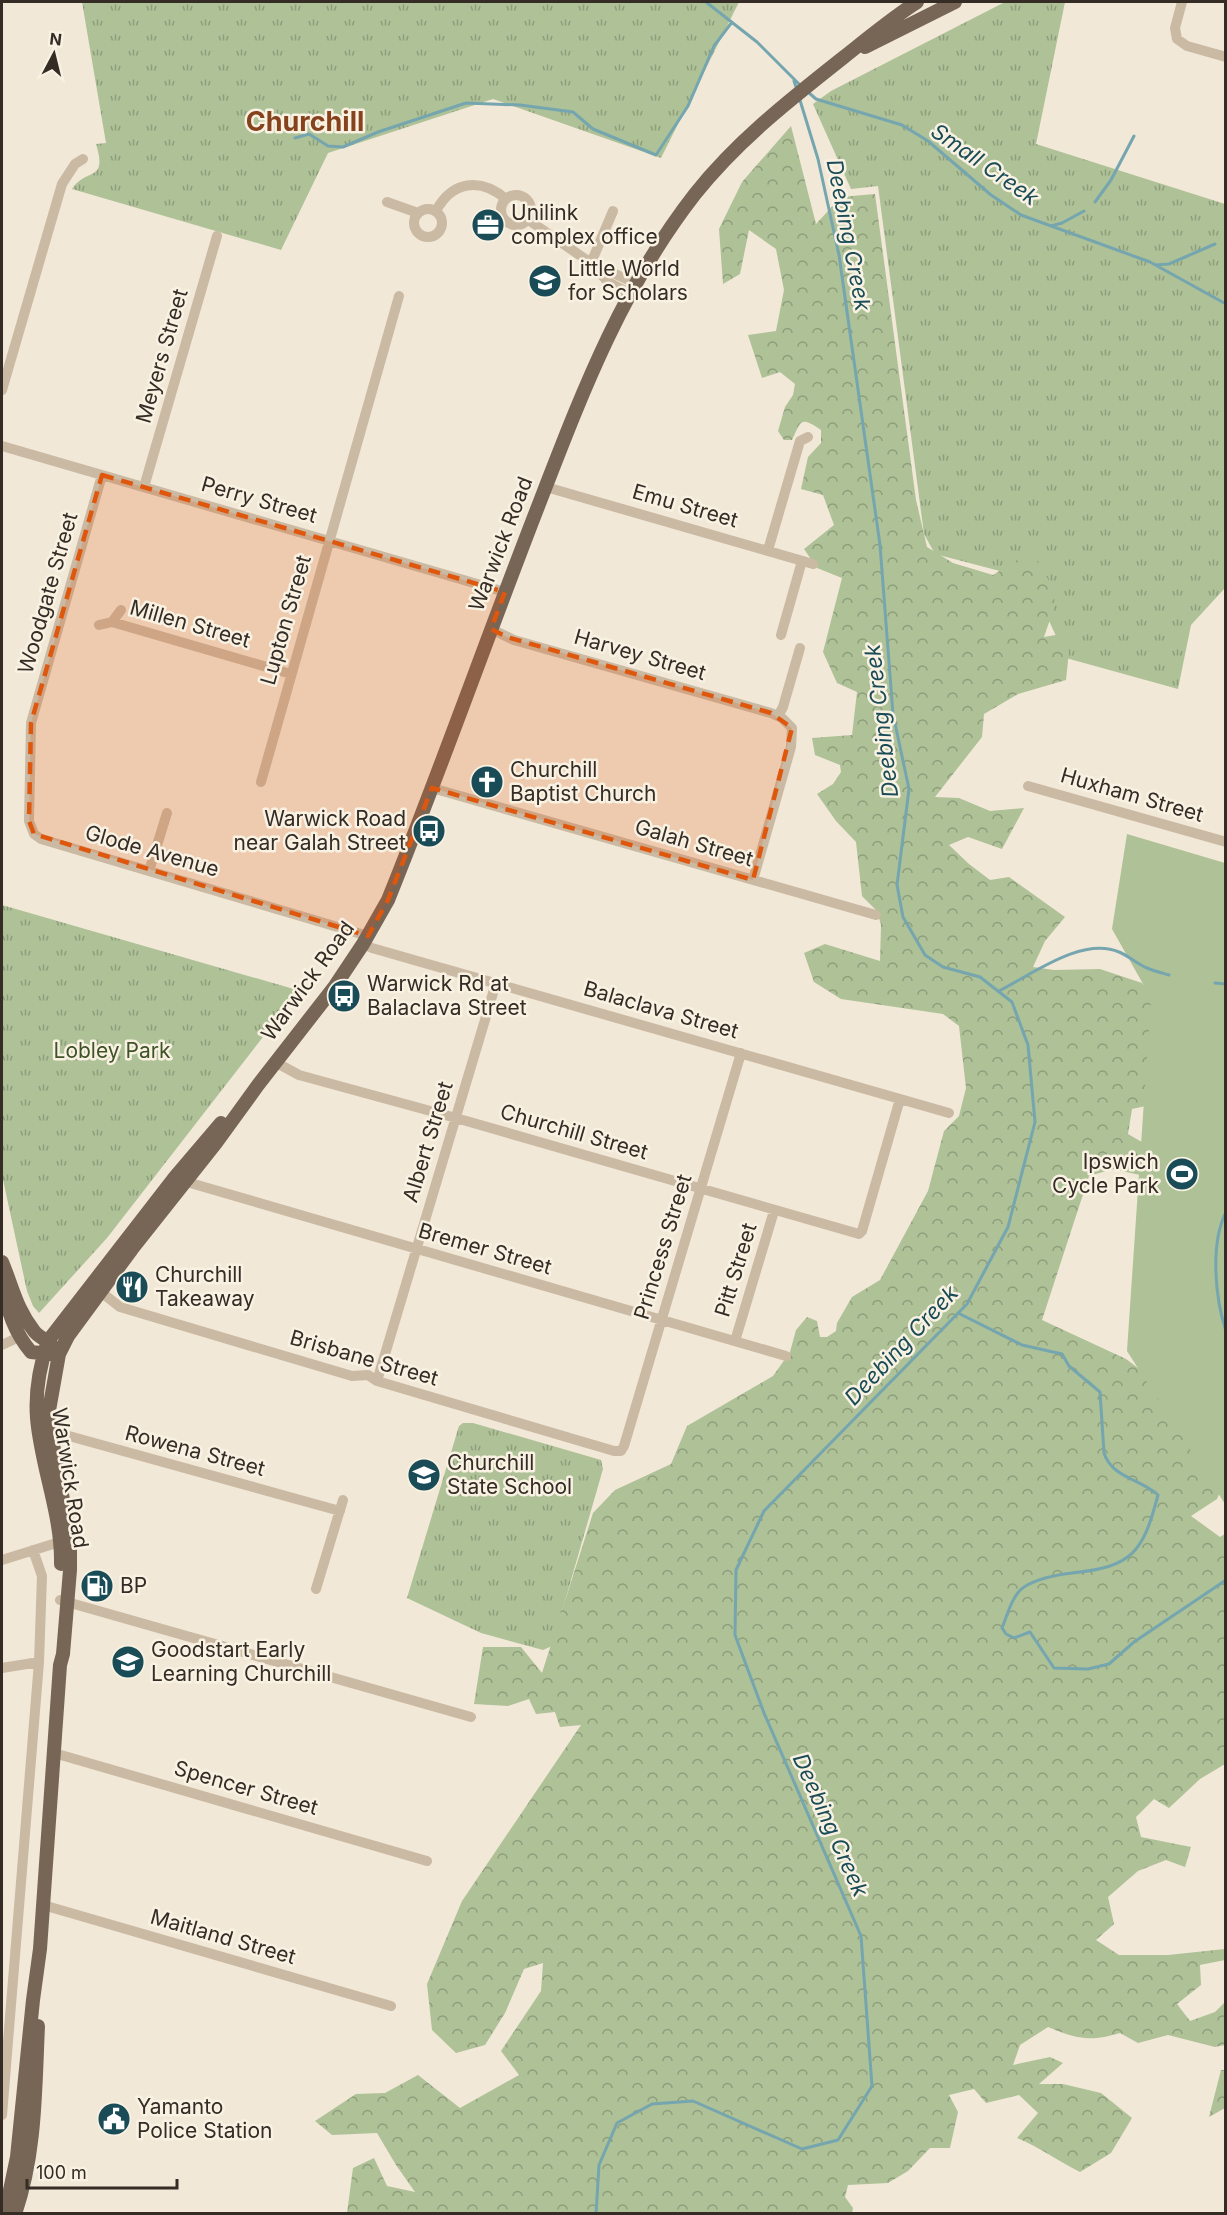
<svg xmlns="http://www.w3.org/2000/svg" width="1227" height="2215" viewBox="0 0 1227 2215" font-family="Inter,sans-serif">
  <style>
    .grass { fill: url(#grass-tufts) }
    .forest { fill: url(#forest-crowns) }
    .pitch { fill: #aec197 }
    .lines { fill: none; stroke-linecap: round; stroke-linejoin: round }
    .stream { stroke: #75a6af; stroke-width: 3 }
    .minor { stroke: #cab9a3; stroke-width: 10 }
    .major { stroke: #776556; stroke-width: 14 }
    .marked { fill: #df570d; fill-opacity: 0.2; stroke: #df570d; stroke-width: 4.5; stroke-dasharray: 12 8; stroke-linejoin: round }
    .labels { text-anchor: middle; stroke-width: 5; stroke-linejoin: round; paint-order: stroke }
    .poi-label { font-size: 21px; fill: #342c25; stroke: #f9f2e3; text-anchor: start }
    .street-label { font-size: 21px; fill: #342c25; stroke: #f9f2e3 }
    .park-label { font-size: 21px; fill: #3f5328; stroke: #f9f2e3 }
    .water-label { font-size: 22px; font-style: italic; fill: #1a4c57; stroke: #f9f2e3 }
    .district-label { font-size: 27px; font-weight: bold; fill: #86421c; stroke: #f9f2e3 }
  </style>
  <defs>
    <pattern id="grass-tufts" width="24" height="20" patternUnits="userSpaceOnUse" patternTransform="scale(1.5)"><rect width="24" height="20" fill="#aec197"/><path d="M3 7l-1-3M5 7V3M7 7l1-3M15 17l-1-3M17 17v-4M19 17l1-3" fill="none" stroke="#8e9d7b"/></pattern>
    <pattern id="forest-crowns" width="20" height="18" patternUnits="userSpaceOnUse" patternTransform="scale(1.5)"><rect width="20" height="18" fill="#aec197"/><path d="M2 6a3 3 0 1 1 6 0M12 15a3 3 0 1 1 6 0" fill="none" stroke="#8e9d7b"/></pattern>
  </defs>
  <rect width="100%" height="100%" fill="#f2e8d7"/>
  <path class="grass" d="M82,2H739L661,158L493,99L328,153L281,250L72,189C86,167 108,183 96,144L106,143Z
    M1005,2H1065L1036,144L1225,204V588L1191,625L1178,689L1066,658L1030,579L935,554L924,534L878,186L851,189L813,104L831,91Z
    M2,905L304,992L280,1015L107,1238L39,1313L33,1306L27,1291L2,1175Z
    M463,1423H473L601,1460L603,1469L552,1646L543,1650L481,1633L407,1598L459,1426Z"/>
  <path class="forest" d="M791,126L816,224L841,197L875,194L916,500L927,547L953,563L993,575L1032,551L1053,588L1055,605L1044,637L1062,634L1069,651L1066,680L1018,694L984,714L982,737L935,797L959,798L990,811L1024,808L1002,849L968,837L949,845L969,864L990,880L1009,877L1065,917L1045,941L1033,967L1054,970L1100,969L1142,983L1164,1008L1155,1104L1132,1109L1128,1134L1159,1152L1167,1181L1113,1169L1089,1176L1042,1320L1126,1359L1166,1389L1225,1480L1217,1499L1191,1516L1220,1537L1225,1534V1764L1200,1779L1169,1808L1154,1799L1136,1817L1141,1837L1191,1847L1185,1867L1166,1860L1138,1871L1108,1897L1114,1924L1096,1940L1119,1955H1168L1225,1949V1960L1200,1965L1201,1985L1177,2004L1190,2021L1215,2012L1225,2002V2045L1215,2047L1168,2035L1138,2043L1120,2033C1090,2042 1077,2039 1048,2027L1020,2045L1013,2065L1050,2057L1063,2063L1039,2084H1063L1101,2093L1132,2118L1111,2153L1080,2172C1058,2161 1039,2147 1017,2138L1038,2113L1019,2095L986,2103L974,2089L949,2095L958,2112L950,2148H930L908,2171L888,2183L848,2185L845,2197L853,2208L852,2213H347L353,2168L374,2158L387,2186L415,2192L396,2165L377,2133L332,2135L315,2121L356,2094L385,2093L418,2075L460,2108L519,2075L501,2051L541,1991L543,1963L524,1969L505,2013L485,2045L456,2053L432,2030L427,1984L462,1901L581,1725L560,1727L555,1712L536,1714L529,1699L508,1706L474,1704L483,1647H521L542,1673L593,1513L615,1490L671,1464L687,1426L773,1376L790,1352L796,1330L807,1317L817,1321L820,1337H827L836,1331L837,1323L852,1297L880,1280L928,1191L944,1131L959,1116L966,1088L959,1026L943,1014L841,999L814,982L804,953L825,944L880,961L881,925L877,911L862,896L856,842L836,821L817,794L833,784L841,772L840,765L815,755L812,738L852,735L857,692L837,683L823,652L842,578L817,568L804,549L834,525L823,495L801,489L808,457L821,443V430C799,415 801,422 792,440H784L778,431L785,407L793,395L795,384L780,372L762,378L748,335L776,331L784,290L776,249L749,230L740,274L723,284L719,229L742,182Z
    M1221,2070H1225V2108L1209,2117Z"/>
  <path class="pitch" d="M1127,834L1225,863V1504L1127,1351L1151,998L1112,929Z"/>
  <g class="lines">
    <path class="stream" d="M706,2L757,42L801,86
      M794,81L797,90
      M808,92L816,99L902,125L928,141L991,195L1021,215L1150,262L1226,304
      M295,138L309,134L328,146L343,147L378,132L466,103L520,105L573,112L593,129L656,155L688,106L714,46L732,22
      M1095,202L1111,180L1134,136
      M1051,226L1062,223L1084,211
      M1156,265L1169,264L1215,244
      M1215,983L1226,984
      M999,991C1031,975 1082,936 1119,952C1129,956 1137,964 1147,968C1154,971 1162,973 1169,975
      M1226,1212C1210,1244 1215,1298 1226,1331
      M958,1313L1022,1345L1062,1354L1069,1366L1100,1392L1104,1453C1112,1478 1141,1479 1158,1495C1143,1552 1133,1567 1072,1573C1056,1575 1038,1578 1024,1587C1012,1595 1007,1616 1002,1628L1006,1634L1014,1638L1030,1632L1054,1668L1088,1669L1109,1664L1134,1642L1226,1580
      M596,2214L599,2165L617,2123L652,2104L693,2101L802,2149L838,2140L872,2086L861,1936L764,1713L735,1635L736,1570L764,1511L967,1304L1008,1227L1035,1122L1028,1045L1012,1002L980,977L943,967L925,955L903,917L897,885L909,789L893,714L880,545L839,255L818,159L799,97"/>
    <path class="minor" d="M1182,2L1175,28L1177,39L1187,46L1226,57
      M501 210a15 15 0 1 1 30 0a15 15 0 1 1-30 0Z
      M387,202L418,213
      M414 223a14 14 0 1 1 28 0a14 14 0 1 1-28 0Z
      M436,211C452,181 480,177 506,199
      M527,219L591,263L635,283
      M591,263L613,211
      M591,263L608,282L629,293
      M2,390L62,184L75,164L83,159
      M2,446L505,592
      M102,475L31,723L29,821L34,834L41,839L368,936
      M144,487L217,236
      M546,487L813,564
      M768,550L800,441L808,437
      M112,622L291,674
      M99,625L112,622L121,610
      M491,629L514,640L771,713L782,718L792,728L791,747L753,880
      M781,635L802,561
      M778,716L783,707L800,648
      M261,782L399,296
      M1028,786L1226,842
      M432,788L876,915
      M149,871L167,813
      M363,944L372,948L949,1113
      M275,1062L299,1075L456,1118L859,1234L862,1231L900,1099
      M180,1180L786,1356
      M101,1292L120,1307L352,1376L368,1375L377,1381L614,1451H621L624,1446L741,1053
      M735,1341L774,1211
      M2,1345L19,1337
      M377,1381L496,983
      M46,1437L69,1436L340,1511
      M2,1560L66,1540
      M316,1589L343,1500
      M60,1600L471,1717
      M2,1668L39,1662
      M54,1753L427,1861
      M43,1905L391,2006
      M2,2115L39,1662L42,1576L33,1550"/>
    <path class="major" d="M865,47L955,2
      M2,1262C13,1288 16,1308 34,1331C39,1338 47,1339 52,1346
      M2,1285C8,1311 14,1332 31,1352L51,1354
      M61,1564C62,1514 41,1467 37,1418C35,1392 40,1365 48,1341L175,1177L221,1123
      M2,2214L9,2195L17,2157L33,2000L40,1949L60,1665L63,1654L70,1570V1539L48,1416L59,1354L68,1336L132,1249L216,1143L258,1085L335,986L363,944L388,900C441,769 488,635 539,504C582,393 621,289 695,194C738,140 791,99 844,57C868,38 892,18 917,2
      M15,2214C36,2153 35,2089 38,2026"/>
  </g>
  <path class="marked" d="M102,475L505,592L491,629L507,637L771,713L792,728L753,880L432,788L388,900L368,936L34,834L29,821L31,723Z"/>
  <defs>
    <symbol id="office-disc" viewBox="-11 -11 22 22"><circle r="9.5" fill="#1a4c57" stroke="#f9f2e3"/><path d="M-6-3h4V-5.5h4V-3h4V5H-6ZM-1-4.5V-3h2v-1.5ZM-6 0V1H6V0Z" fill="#fff"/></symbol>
    <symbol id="school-disc" viewBox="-11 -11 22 22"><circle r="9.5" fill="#1a4c57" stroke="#f9f2e3"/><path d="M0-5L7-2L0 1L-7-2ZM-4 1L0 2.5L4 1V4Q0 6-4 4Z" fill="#fff"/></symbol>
    <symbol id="church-disc" viewBox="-11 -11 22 22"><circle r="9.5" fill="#1a4c57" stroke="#f9f2e3"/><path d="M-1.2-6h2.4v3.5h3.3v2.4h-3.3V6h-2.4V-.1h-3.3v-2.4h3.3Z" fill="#fff"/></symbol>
    <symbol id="bus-disc" viewBox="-11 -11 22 22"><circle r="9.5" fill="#1a4c57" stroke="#f9f2e3"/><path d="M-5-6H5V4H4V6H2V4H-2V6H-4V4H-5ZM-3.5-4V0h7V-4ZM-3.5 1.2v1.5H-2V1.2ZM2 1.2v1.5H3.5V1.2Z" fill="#fff"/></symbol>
    <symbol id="stadium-disc" viewBox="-11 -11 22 22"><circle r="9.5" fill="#1a4c57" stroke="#f9f2e3"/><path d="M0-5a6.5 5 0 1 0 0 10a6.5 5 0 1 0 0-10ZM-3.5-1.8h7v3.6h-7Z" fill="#fff"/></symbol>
    <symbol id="restaurant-disc" viewBox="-11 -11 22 22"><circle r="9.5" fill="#1a4c57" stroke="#f9f2e3"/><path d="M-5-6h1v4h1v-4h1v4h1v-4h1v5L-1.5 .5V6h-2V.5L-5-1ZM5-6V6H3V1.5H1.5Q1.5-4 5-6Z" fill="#fff"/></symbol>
    <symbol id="fuel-disc" viewBox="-11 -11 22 22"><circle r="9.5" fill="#1a4c57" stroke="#f9f2e3"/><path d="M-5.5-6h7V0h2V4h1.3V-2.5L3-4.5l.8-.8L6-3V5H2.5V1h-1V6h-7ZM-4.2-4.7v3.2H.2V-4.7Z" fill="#fff"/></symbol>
    <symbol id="civic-disc" viewBox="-11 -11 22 22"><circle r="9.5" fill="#1a4c57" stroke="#f9f2e3"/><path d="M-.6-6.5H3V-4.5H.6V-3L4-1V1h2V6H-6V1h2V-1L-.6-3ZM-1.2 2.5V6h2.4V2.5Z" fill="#fff"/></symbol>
  </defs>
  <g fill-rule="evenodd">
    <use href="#office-disc" x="469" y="206" width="38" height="38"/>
    <use href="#school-disc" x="526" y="262" width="38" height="38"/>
    <use href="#church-disc" x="468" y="763" width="38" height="38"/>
    <use href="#bus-disc" x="410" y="812" width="38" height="38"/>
    <use href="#bus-disc" x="325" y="977" width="38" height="38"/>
    <use href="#stadium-disc" x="1163" y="1155" width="38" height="38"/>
    <use href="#restaurant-disc" x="113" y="1268" width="38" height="38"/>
    <use href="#school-disc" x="405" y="1456" width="38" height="38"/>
    <use href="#fuel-disc" x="78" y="1567" width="38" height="38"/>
    <use href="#school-disc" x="109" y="1643" width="38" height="38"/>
    <use href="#civic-disc" x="95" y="2100" width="38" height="38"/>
  </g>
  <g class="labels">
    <g class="poi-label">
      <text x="511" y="220">Unilink<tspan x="511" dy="24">complex office</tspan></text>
      <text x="568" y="276">Little World<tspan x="568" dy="24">for Scholars</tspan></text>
      <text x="510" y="777">Churchill<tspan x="510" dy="24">Baptist Church</tspan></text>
      <text x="406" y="826" text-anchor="end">Warwick Road<tspan x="406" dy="24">near Galah Street</tspan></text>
      <text x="367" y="991">Warwick Rd at<tspan x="367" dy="24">Balaclava Street</tspan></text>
      <text x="1159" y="1169" text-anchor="end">Ipswich<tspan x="1159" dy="24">Cycle Park</tspan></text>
      <text x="155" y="1282">Churchill<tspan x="155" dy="24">Takeaway</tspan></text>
      <text x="447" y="1470">Churchill<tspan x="447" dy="24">State School</tspan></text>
      <text x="120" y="1593">BP</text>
      <text x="151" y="1657">Goodstart Early<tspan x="151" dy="24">Learning Churchill</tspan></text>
      <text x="137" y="2114">Yamanto<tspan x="137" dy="24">Police Station</tspan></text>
    </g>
    <g class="street-label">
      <text transform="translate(162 356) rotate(-74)" y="7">Meyers Street</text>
      <text transform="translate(259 500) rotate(16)" y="7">Perry Street</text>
      <text transform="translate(685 506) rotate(16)" y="7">Emu Street</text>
      <text transform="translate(501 544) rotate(-69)" y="7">Warwick Road</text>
      <text transform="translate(48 593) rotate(-74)" y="7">Woodgate Street</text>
      <text transform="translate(286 620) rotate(-74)" y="7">Lupton Street</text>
      <text transform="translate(190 624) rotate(16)" y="7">Millen Street</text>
      <text transform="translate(640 655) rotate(16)" y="7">Harvey Street</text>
      <text transform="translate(1132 795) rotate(16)" y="7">Huxham Street</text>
      <text transform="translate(694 843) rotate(16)" y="7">Galah Street</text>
      <text transform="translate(152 851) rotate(16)" y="7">Glode Avenue</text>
      <text transform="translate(308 981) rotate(-54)" y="7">Warwick Road</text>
      <text transform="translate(661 1010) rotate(16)" y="7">Balaclava Street</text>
      <text transform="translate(574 1132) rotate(16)" y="7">Churchill Street</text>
      <text transform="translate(428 1142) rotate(-73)" y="7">Albert Street</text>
      <text transform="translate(663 1247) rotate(-73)" y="7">Princess Street</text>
      <text transform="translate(485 1249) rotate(16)" y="7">Bremer Street</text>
      <text transform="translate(736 1270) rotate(-73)" y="7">Pitt Street</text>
      <text transform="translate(364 1358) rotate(16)" y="7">Brisbane Street</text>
      <text transform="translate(195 1451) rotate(15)" y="7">Rowena Street</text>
      <text transform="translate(70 1478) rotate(81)" y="7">Warwick Road</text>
      <text transform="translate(246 1788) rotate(16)" y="7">Spencer Street</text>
      <text transform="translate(223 1937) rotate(16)" y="7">Maitland Street</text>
    </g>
    <g class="park-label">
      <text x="112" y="1058">Lobley Park</text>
    </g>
    <g class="water-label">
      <text transform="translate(985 164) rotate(35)" y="8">Small Creek</text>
      <text transform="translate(849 235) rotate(79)" y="8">Deebing Creek</text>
      <text transform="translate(881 721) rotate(-97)" y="8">Deebing Creek</text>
      <text transform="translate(901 1345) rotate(-47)" y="8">Deebing Creek</text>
      <text transform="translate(831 1825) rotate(66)" y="8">Deebing Creek</text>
    </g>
    <g class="district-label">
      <text x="305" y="131">Churchill</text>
    </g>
  </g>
  <rect width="1227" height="2215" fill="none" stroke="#342c25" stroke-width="6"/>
  <g transform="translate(54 54) rotate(7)" stroke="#f9f2e3" stroke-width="4.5" paint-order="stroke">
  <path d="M0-4.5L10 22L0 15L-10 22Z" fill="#342c25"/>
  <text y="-9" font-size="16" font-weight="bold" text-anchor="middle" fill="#342c25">N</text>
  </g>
  <path d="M27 2179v9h150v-9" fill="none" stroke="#342c25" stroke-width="3"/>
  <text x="36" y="2179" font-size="18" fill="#342c25" stroke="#f9f2e3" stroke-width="4.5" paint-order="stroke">100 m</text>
</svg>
